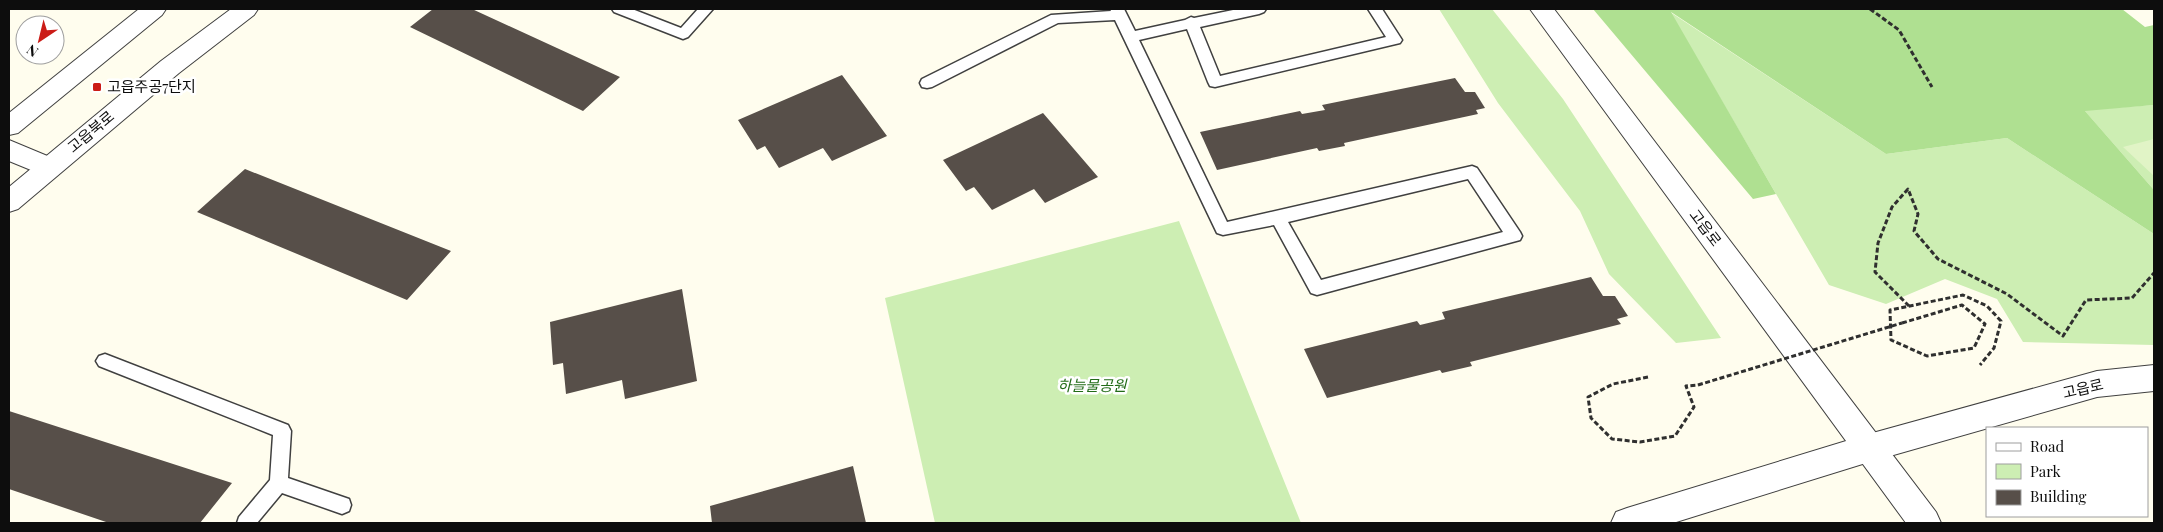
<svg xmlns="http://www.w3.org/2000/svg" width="2163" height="532" viewBox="0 0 2163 532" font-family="'Playfair Display','Noto Sans KR',serif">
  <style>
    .green { fill: #cdeeb3 }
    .forest { fill: #afe091 }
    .pitch { fill: #e1f4c6 }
    .building { fill: #574f49 }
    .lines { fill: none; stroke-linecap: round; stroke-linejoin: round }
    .service-casing { stroke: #404040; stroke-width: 3 }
    .minor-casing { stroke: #404040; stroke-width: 2 }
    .tertiary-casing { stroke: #404040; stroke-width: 2 }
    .path { stroke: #2f2f2f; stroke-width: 3; stroke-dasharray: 5 2.5; stroke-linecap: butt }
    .service { fill: #fff; fill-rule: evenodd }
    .minor { fill: #fff; fill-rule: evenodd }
    .tertiary { fill: #fff; fill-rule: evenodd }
    .path-bridge { stroke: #2f2f2f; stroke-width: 3; stroke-dasharray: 5 2.5; stroke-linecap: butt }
    .poi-dot { fill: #cb1c17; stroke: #fff; stroke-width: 2 }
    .labels { text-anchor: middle; stroke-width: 5; stroke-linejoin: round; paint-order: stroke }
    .poi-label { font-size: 15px; fill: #0d0d0d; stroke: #fff; text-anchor: start }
    .street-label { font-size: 15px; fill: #0d0d0d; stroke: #fff }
    .park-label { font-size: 15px; font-style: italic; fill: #226c17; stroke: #fff }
  </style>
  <rect width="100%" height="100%" fill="#fffdee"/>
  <path class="green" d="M1439,9H1492L1563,99L1721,338L1676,343L1609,274L1580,211L1498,103Z
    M1670,12L1886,154L2007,138L2154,234V345L2023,342L1997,299L1945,279L1886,304L1829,285Z
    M2154,105V190L2084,110Z
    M1179,221L1301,523H935L885,298Z"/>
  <path class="forest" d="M1593,9H2122L2145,27L2154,25V105L2085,111L2154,190V234L2007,138L1886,154L1671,12L1776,194L1753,199Z"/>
  <path class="pitch" d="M2154,139V176L2123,147Z"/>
  <path class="building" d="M433,9H472L620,77L583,111L410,27Z
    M842,75L887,136L832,161L823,148L779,168L765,146L757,150L738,120Z
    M1455,78L1465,92H1475L1485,108L1476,110L1478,114L1344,143L1345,146L1319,151L1317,148L1217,170L1200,132L1300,111L1302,114L1325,110L1322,105Z
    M1043,113L1098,177L1045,203L1034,189L992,210L974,187L966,191L943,160Z
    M245,169L451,251L407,300L197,212Z
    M1591,277L1603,296H1615L1628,316L1617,319L1621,324L1470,362L1472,366L1442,373L1440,370L1327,398L1304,349L1417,321L1420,325L1445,319L1442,312Z
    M682,289L697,381L625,399L622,380L566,394L563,363L553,365L550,322Z
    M9,411L232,483L200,523H109L9,489Z
    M853,466L866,523H712L710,506Z"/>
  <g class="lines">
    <defs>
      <path id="service" d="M612,9H632L681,28L698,9H713L688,37L683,39L614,12Z
        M1110,9H1124L1135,31L1185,20L1191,17L1194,18L1238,9H1266L1264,12L1259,14L1200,27L1220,76L1386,37L1368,9H1382L1402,40L1400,43L1215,87L1210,86L1208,82L1187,29L1139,40L1227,222L1472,166L1477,168L1520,232L1522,236L1520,240L1317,295L1311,293L1274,225L1223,235L1217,233L1115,20L1058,23L932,87L927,88L922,87L920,83L922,79L1051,15L1111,11ZM1468,179L1503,232L1321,280L1288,222Z
        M105,354L288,425L291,431L288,478L349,499L351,505L349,511L342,514L282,493L257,523H237L239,517L270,480L273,435L99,366L96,361L99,356Z"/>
      <path id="minor" d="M139,9H166L162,15L18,133L9,135V113Z
        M9,140L57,160L61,167L57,174L48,177L9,161Z
        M2154,365V391L2097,397L1869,462L1673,523H1611L1616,512L1627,508L1869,434L2097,371Z"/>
      <path id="tertiary" d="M231,9H258L254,15L179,73L18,209L9,212V187L161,61Z
        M1530,9H1554L1936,512L1941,523H1906Z"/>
    </defs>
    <use href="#service" class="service-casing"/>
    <use href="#minor" class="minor-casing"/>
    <use href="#tertiary" class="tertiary-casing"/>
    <path class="path" d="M1870,9L1899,30L1932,87
      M1909,306L1875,272L1878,243L1892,207L1908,189L1918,214L1914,231L1938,259L2007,294L2063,336L2086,300L2132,298L2154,273
      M1902,323L1962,305L1985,324L1974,348L1927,356L1891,340L1890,310L1963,295L1987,306L2001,321L1994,348L1980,365
      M1648,377L1613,384L1588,397L1591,418L1612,439L1640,442L1675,436L1694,407L1686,386L1698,385"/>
    <use href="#service" class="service"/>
    <use href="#minor" class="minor"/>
    <use href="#tertiary" class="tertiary"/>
    <path class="path-bridge" d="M1698,385L1902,323"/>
  </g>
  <rect class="poi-dot" x="92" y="82" width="10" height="10" rx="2.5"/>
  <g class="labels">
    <g class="poi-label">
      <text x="107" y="92">고읍주공7단지</text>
    </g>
    <g class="street-label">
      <text transform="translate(91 132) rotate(-40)" y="5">고읍북로</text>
      <text transform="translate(1705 228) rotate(53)" y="5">고읍로</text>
      <text transform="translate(2083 389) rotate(-13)" y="5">고읍로</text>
    </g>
    <g class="park-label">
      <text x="1092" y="391">하늘물공원</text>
    </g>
  </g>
  <rect width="2163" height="532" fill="none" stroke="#0d0d0d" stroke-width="20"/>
  <rect x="1986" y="427" width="162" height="90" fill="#ffffff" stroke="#9e9e9e"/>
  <rect x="1996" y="443" width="25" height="8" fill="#ffffff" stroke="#9e9e9e"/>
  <text x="2030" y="452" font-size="15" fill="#0d0d0d">Road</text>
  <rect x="1996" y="464" width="25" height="15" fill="#cdeeb3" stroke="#9e9e9e"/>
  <text x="2030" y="477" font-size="15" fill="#0d0d0d">Park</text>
  <rect x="1996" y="490" width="25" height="15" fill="#574f49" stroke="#9e9e9e"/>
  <text x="2030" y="502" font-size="15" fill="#0d0d0d">Building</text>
  <g transform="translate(40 40) rotate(215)"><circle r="24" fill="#ffffff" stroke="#9e9e9e"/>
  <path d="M0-4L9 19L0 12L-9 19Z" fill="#cb1c17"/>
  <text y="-8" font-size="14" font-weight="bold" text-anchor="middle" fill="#0d0d0d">N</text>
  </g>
</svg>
